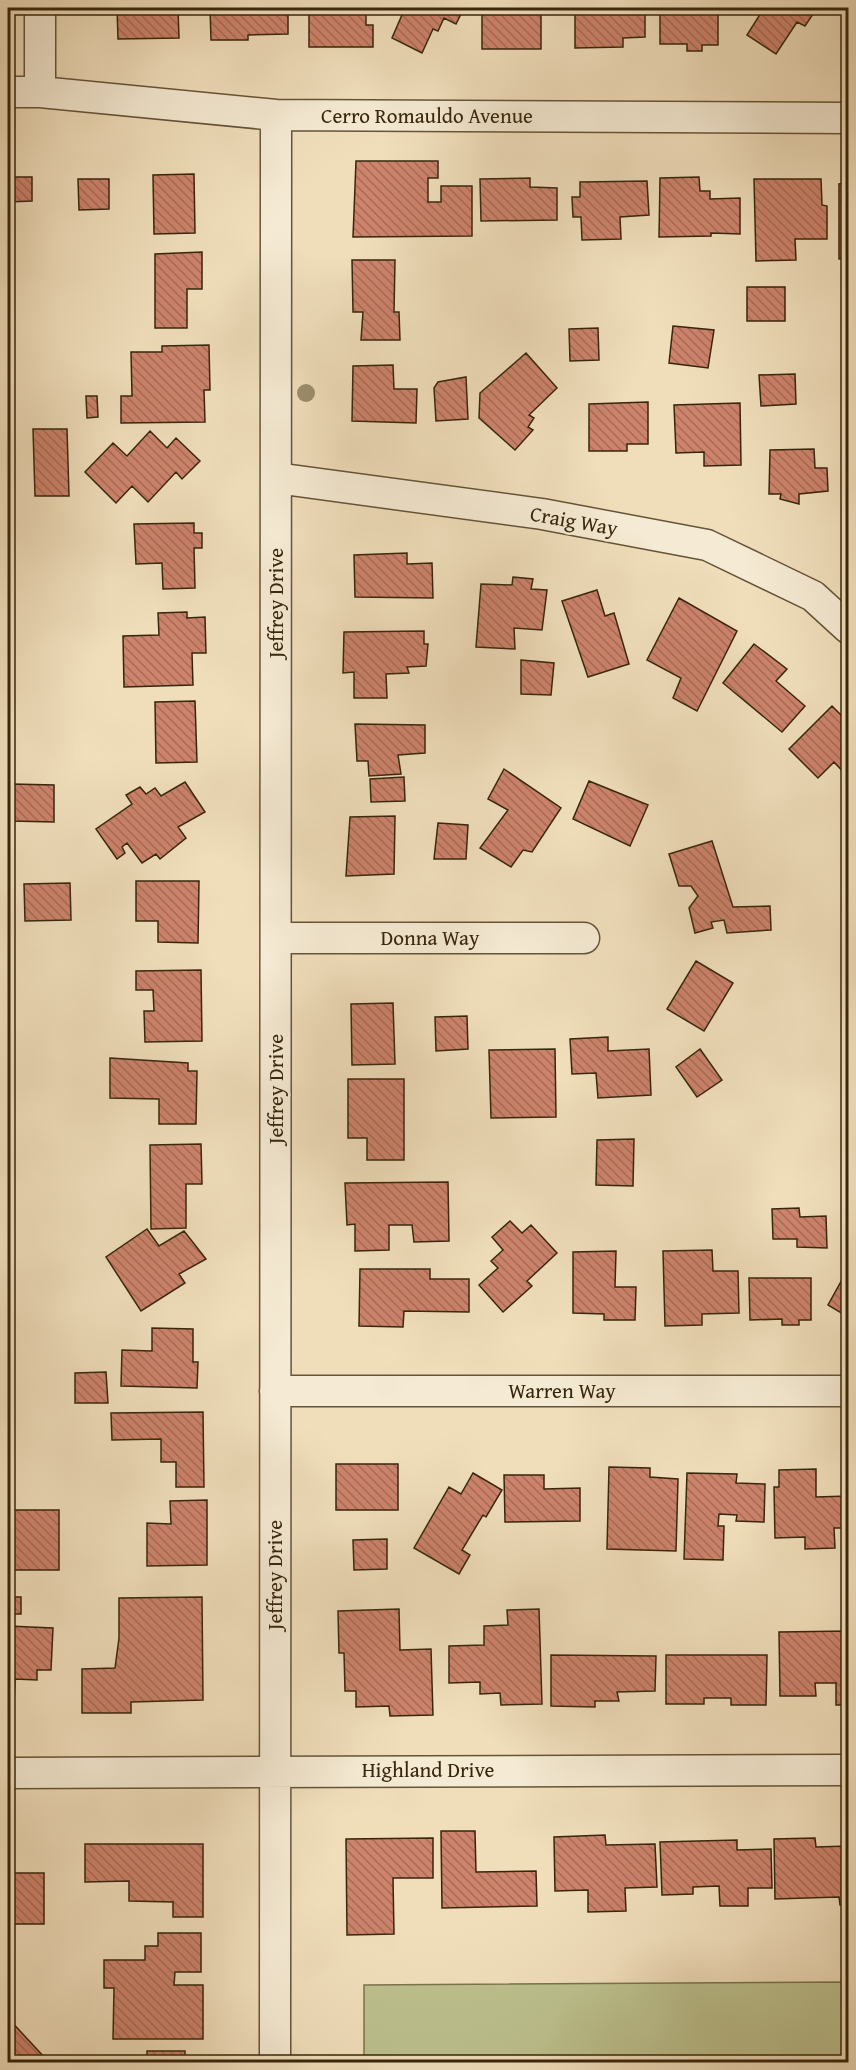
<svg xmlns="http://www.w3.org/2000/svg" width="856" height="2070" viewBox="0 0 856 2070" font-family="'Gentium Book Plus',serif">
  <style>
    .park { fill: #bcc18e; stroke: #7a744d; stroke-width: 1.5 }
    .building { fill: url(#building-back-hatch); stroke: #37260c; stroke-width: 1.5 }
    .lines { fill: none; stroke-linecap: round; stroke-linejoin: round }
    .minor-casing { stroke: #655438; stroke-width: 33 }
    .minor { stroke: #f5ead3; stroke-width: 30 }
    .tree { fill: #9c8e6c }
    .labels { text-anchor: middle; stroke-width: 5; stroke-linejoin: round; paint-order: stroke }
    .street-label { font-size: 21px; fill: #37260c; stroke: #f5ead3 }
  </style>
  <defs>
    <pattern id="building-back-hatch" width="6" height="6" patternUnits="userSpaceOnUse" patternTransform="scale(1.5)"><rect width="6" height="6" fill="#cd836c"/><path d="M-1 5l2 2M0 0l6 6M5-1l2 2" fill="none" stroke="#a76b57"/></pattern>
  </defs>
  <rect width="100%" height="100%" fill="#f0debb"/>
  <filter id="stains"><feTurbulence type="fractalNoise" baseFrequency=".00333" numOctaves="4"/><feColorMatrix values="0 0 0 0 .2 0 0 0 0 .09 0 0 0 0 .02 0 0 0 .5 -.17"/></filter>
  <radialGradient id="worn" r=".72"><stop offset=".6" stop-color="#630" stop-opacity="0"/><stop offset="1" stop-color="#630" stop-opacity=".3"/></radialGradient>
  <path class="park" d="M848,1982V2062H364V1985Z"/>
  <path class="building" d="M117,8H178L179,38L118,39Z
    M210,8H288V34L248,35V40H211Z
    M309,8H379V12H366V25H373V47H309Z
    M405,8H464L456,24L444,18L438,31L433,29L422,53L392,38Z
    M482,8H541V49H482Z
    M575,8H645V37L623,38V47L575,48Z
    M660,8H718V45H702V51H687V44H660Z
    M764,8H817L805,26L797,22L776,54L747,35Z
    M845,10H848V49H846Z
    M356,161H438V178H428V202H441V186H472V236L353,237Z
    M194,174L195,233L154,234L153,175Z
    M8,177H32V201L8,202Z
    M699,177L700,191H710V199L740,198V234L711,233V236L659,237L660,178Z
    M530,178V187L557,188V220L481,221L480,179Z
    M78,179H109V209L79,210Z
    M754,179H821L822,205L827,206V239H795L796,260L756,261Z
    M647,181L649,215L620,217L621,239L582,240L581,217H573L572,197H580V182Z
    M848,183V258L839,259V184Z
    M202,252V289H187V328H155V254Z
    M352,260H395L394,312H399L400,340H361L363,312H353Z
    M747,287H785V321H747Z
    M673,326L714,330L708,368L669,363Z
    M598,328L599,360L570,361L569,329Z
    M209,345L210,390H204L205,422L121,423V396H132L131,352H162V346Z
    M526,353L557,388L529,415L534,418L528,427L533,430L515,450L479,418L480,393Z
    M393,365L394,389H417L416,423L352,421L353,366Z
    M795,374L796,404L761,406L759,375Z
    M466,377L468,419L436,421L434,388L438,382Z
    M86,396H97L98,417L87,418Z
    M648,402V444H627V451H589V404Z
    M740,403L741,465L704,466V452L676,453L674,405Z
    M33,429H67L69,496H35Z
    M150,431L167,448L176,438L200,461L182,479L176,472L148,502L132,486L116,503L85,472L113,443L127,456Z
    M814,449L815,468H827L828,491L799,494V504L780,499L781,494H769L770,450Z
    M194,523V533H202V548H194L195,588L163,589L162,563L136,564L134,524Z
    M407,553V564L432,563L433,598L355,597L354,555Z
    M513,577L533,579L531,589L547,590L542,630L514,628L515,649L476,647L481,584L512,585Z
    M597,590L605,616L614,613L629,664L588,677L562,601Z
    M679,598L737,631L697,711L673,698L681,678L647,660Z
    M187,612V618L205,617L206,653H192L193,685L124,687L123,636L159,635L158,613Z
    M424,631V644H428L426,666L407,667L409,673L386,674L387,698H354V672L343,673L344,632Z
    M754,644L787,669L776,681L805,706L782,732L723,683Z
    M521,660L554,663L551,695L521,694Z
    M195,701L197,762L156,763L155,702Z
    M832,706L848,722V777L834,762L818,778L789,749Z
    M355,724L425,725V753L398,755L401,774L369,776L368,761H357Z
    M504,769L561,808L532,852L523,850L511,867L480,848L508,810L488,799Z
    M404,777L405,801L371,802L370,779Z
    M589,781L648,805L630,846L573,819Z
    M185,782L205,812L178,827L186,838L160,859L156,854L142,863L127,843L122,847L125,853L117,859L96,829L132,804L126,795L140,787L146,794L155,788L161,796Z
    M12,784L54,785V822L11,821Z
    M395,816L394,874L346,876L350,817Z
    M438,823L468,825L466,859H434Z
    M712,841L733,907L770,906L771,930L727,933L724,920L711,922L713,928L695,933L689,908L698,896L691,886H679L669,854Z
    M136,881H199L198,943L158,942V921H136Z
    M70,883L71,920L25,921L24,884Z
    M696,961L733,983L704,1031L667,1009Z
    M201,970L202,1041L145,1042L144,1011H154L153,990H136V971Z
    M393,1003L395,1064L352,1065L351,1004Z
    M467,1016L468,1049L436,1051L435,1017Z
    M608,1037V1051L649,1049L651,1095L598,1098L596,1073L572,1074L570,1039Z
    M555,1049L556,1117L491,1118L489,1050Z
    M700,1049L722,1080L697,1097L676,1067Z
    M110,1058L188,1063V1071H197L196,1124H159V1099L110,1098Z
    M348,1079H404V1160H367V1138H348Z
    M634,1139L633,1186L596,1185L597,1140Z
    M201,1144L202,1184H186V1228L151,1229L150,1145Z
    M448,1182L449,1241L414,1242L412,1225H389V1250L355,1251V1224L347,1225L345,1183Z
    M799,1208L800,1217L826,1216L827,1248L797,1247V1239H773L772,1209Z
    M510,1221L522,1233L531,1225L557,1253L527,1281L532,1286L503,1312L479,1285L498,1268L491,1261L503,1250L492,1237Z
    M147,1229L159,1246L184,1231L206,1259L179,1274L185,1283L141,1311L106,1257Z
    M712,1250L713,1271H738L739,1313L702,1314V1325L665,1326L663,1251Z
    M616,1251L615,1287H636L635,1320H604V1314L573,1313V1252Z
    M360,1269H430V1279H469V1312L404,1311L403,1327L359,1326Z
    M749,1278H811V1320H799V1325H782V1319L750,1320Z
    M843,1278L848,1282V1317L828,1305Z
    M152,1328L193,1329V1362H198L197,1388L121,1386L122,1350L152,1351Z
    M106,1372L108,1403H75V1373Z
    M203,1412L204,1487H176V1462H161V1439L112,1440L111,1413Z
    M336,1464H398V1510H336Z
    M609,1467L650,1468V1477L678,1479L676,1551L607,1549Z
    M816,1469V1497L848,1496V1528H834L835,1548L805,1549V1537L775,1538L774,1487H779V1470Z
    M473,1473L502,1490L486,1517L483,1515L462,1550L470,1555L459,1574L414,1548L449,1487L461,1494Z
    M687,1473L737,1474L736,1483L765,1484L764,1522L736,1521L737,1515L719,1514L718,1526H724L723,1560L684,1559Z
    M504,1475H544V1489L580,1488V1521L505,1522Z
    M207,1500V1565L147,1566V1523L171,1524L170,1501Z
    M13,1510H59V1570H13Z
    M387,1539V1569L354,1570L353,1540Z
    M8,1597H21V1614H8Z
    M202,1597L203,1700L131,1702V1713H82V1669L115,1668L119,1638V1598Z
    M399,1609L400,1650L431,1649L433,1715L390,1716L389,1706L356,1707V1691H345L344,1653H339L338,1611Z
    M539,1609L542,1704L501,1705L500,1693L480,1694V1682L449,1683V1646L484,1645V1626L508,1625L507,1610Z
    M8,1626L53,1628L51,1670H37V1680L15,1679L14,1703H8Z
    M848,1631V1705H836V1683H815L816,1696H780L779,1632Z
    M551,1655L656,1656L655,1691L617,1692L619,1701H595V1707L551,1706Z
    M666,1655H767L766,1705H731V1698H704V1704H666Z
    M441,1831H475L476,1872L536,1871L537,1906L442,1908Z
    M605,1835L606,1845L655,1844L657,1887L625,1888L626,1911L588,1912V1890L555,1891L554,1837Z
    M433,1838V1878H393L394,1934L347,1935L346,1839Z
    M815,1838L816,1847L848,1846V1905H840L839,1897L775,1899L774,1839Z
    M8,1840L9,1873H44V1924H8Z
    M737,1840V1850L771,1849L772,1888H748V1906H720L719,1886L693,1887V1894L662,1895L660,1842Z
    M85,1844H203V1917H173V1902L129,1901V1881L85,1882Z
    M158,1933H201V1972H175L174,1985H203V2039H113L114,1988H104V1960H145V1946H158Z
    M8,2018L45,2058L40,2062H8Z
    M147,2051H185V2062H147Z"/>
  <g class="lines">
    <defs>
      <path id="minor" d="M40,8V92
        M8,92H40L276,115L848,118
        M276,478L542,514L707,545L813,596L848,628
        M276,938H584
        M275,1391H848
        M8,1773L848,1770
        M275,2062L276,115"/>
    </defs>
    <use href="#minor" class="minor-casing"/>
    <use href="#minor" class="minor"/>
  </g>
  <circle class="tree" cx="306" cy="393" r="9"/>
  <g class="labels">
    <g class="street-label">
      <text x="427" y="123">Cerro Romauldo Avenue</text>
      <text transform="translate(574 521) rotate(10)" y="7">Craig Way</text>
      <text transform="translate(276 603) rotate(-90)" y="7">Jeffrey Drive</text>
      <text x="430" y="945">Donna Way</text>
      <text transform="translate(276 1089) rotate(-90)" y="7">Jeffrey Drive</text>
      <text x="562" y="1398">Warren Way</text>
      <text transform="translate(275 1575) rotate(-90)" y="7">Jeffrey Drive</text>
      <text x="428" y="1777">Highland Drive</text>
    </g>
  </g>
  <rect width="856" height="2070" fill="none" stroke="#f0debb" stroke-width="30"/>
  <rect x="9" y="9" width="838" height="2052" fill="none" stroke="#37260c" stroke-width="3"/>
  <rect x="15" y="15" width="826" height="2040" fill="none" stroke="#37260c" stroke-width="1.5"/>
  <rect width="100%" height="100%" filter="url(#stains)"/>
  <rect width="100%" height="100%" fill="url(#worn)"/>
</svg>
